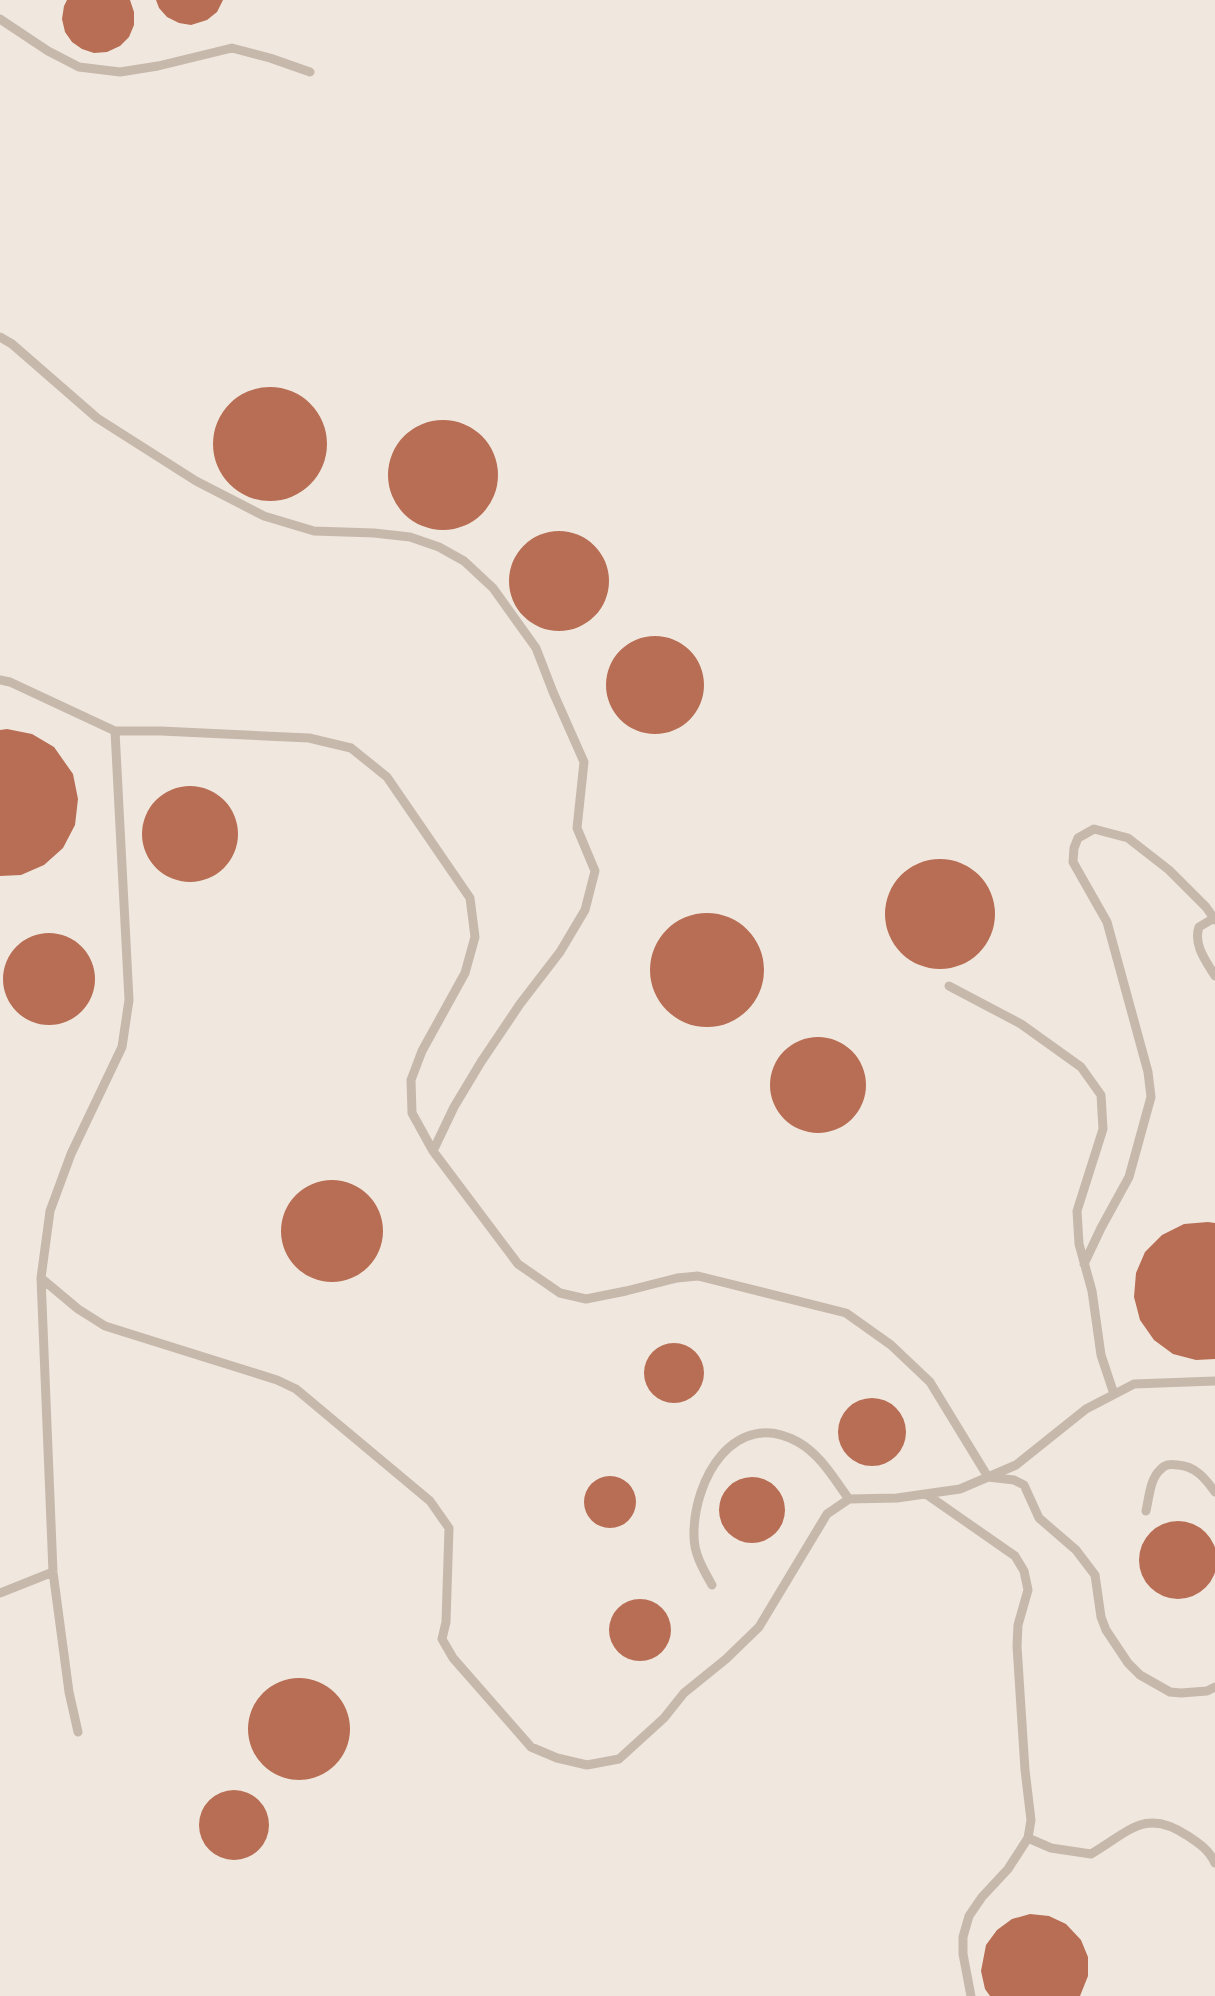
<svg xmlns="http://www.w3.org/2000/svg" width="1215" height="1996" viewBox="0 0 1215 1996" font-family="Poppins,sans-serif">
  <style>
    .building { fill: #b86e54 }
    .lines { fill: none; stroke-linecap: round; stroke-linejoin: round }
    .lane { stroke: #c7b8ac; stroke-width: 9 }
  </style>
  <rect width="100%" height="100%" fill="#f0e8de"/>
  <path class="building" d="M67,0H130L134,12V25L129,37L120,46L107,52L94,53L82,49L72,42L65,32L62,19L64,6Z
    M156,0H223L217,12L207,20L191,25L179,23L167,17L159,8Z
    M213 444a57 57 0 1 1 114 0a57 57 0 1 1-114 0Z
    M388 475a55 55 0 1 1 110 0a55 55 0 1 1-110 0Z
    M509 581a50 50 0 1 1 100 0a50 50 0 1 1-100 0Z
    M606 685a49 49 0 1 1 98 0a49 49 0 1 1-98 0Z
    M7,729L32,734L54,747L73,774L78,799L75,825L63,848L44,865L21,875L0,876V730Z
    M142 834a48 48 0 1 1 96 0a48 48 0 1 1-96 0Z
    M885 914a55 55 0 1 1 110 0a55 55 0 1 1-110 0Z
    M650 970a57 57 0 1 1 114 0a57 57 0 1 1-114 0Z
    M3 979a46 46 0 1 1 92 0a46 46 0 1 1-92 0Z
    M770 1085a48 48 0 1 1 96 0a48 48 0 1 1-96 0Z
    M281 1231a51 51 0 1 1 102 0a51 51 0 1 1-102 0Z
    M1208,1222L1215,1223V1359L1196,1360L1173,1354L1154,1340L1140,1320L1134,1297L1136,1273L1145,1252L1162,1235L1184,1224Z
    M644 1373a30 30 0 1 1 60 0a30 30 0 1 1-60 0Z
    M838 1432a34 34 0 1 1 68 0a34 34 0 1 1-68 0Z
    M584 1502a26 26 0 1 1 52 0a26 26 0 1 1-52 0Z
    M719 1510a33 33 0 1 1 66 0a33 33 0 1 1-66 0Z
    M1139 1560a39 39 0 1 1 78 0a39 39 0 1 1-78 0Z
    M609 1630a31 31 0 1 1 62 0a31 31 0 1 1-62 0Z
    M248 1729a51 51 0 1 1 102 0a51 51 0 1 1-102 0Z
    M199 1825a35 35 0 1 1 70 0a35 35 0 1 1-70 0Z
    M1030,1914L1049,1916L1066,1924L1081,1940L1088,1957V1976L1080,1996H990L985,1989L981,1971L986,1945L997,1930L1012,1919Z"/>
  <g class="lines">
    <path class="lane" d="M0,19L48,51L79,67L120,72L158,66L232,48L270,58L310,72
      M0,337L12,344L97,418L196,481L264,516L314,531L374,533L410,537L439,547L464,561L493,588L536,648L553,692L584,762L577,828L595,871L585,910L560,952L520,1004L481,1062L454,1107L433,1151
      M0,680L10,682L115,731H161L309,738L351,748L387,777L470,898L475,937L465,973L422,1051L411,1080L412,1113L433,1151L518,1264L560,1293L586,1299L626,1291L677,1278L698,1276L846,1313L891,1345L930,1382L988,1477L1014,1480L1024,1485L1039,1518L1076,1550L1095,1575L1101,1617L1106,1630L1128,1663L1140,1675L1170,1692L1181,1693L1207,1691L1215,1687
      M1214,918L1199,927C1193,945 1206,961 1215,976
      M949,986L1021,1024L1081,1067L1101,1095L1103,1129L1077,1211L1079,1244L1092,1291L1101,1355L1114,1394
      M1084,1264L1101,1228L1129,1177L1151,1097L1148,1072L1107,922L1073,862L1074,848L1078,838L1094,829L1128,838L1169,870L1206,907L1215,920
      M41,1278L78,1309L105,1326L277,1380L296,1389L430,1501L449,1528L446,1622L442,1639L453,1658L531,1747L557,1758L587,1765L619,1759L664,1718L684,1693L726,1659L759,1627L827,1514L849,1499L897,1498L960,1489L1016,1465L1086,1409L1134,1384L1215,1381
      M926,1494L1015,1556L1024,1571L1028,1590L1018,1625L1017,1646L1025,1770L1031,1820L1028,1838L1008,1869L982,1897L969,1916L963,1937V1954L971,1996
      M1146,1511C1149,1498 1150,1479 1160,1470C1165,1464 1170,1464 1178,1465C1195,1466 1205,1478 1215,1492
      M712,1585C703,1569 694,1554 694,1536C693,1480 734,1407 798,1442C821,1455 834,1479 849,1499
      M0,1593L53,1572
      M78,1732L69,1692L53,1572L41,1278L50,1211L71,1154L122,1047L129,1000L115,731
      M1028,1838L1051,1848L1091,1854C1129,1832 1145,1807 1188,1836C1200,1844 1209,1850 1215,1863"/>
  </g>
</svg>
